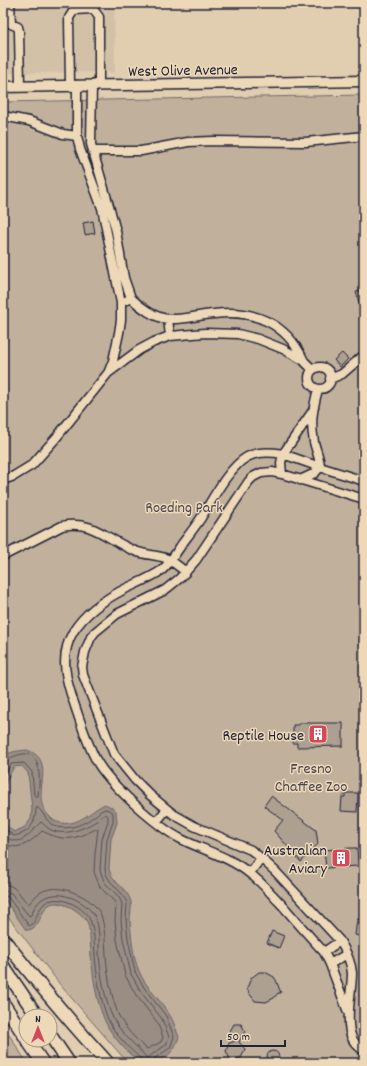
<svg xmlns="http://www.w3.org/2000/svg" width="367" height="1066" viewBox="0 0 367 1066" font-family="Dekko,sans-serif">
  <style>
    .built { fill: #d2c0a7 }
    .green { fill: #c1b19c; stroke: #726a6c }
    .water { fill: #9a8e84; stroke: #6a6367 }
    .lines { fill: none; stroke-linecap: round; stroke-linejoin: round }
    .shore { stroke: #524d58; stroke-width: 1 }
    .building { fill: #aea091; stroke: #22223b }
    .minor-casing { stroke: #22223b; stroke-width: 11 }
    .major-casing { stroke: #22223b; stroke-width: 13 }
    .highway-casing { stroke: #22223b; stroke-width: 15 }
    .minor { stroke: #edd9b7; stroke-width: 8 }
    .major { stroke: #edd9b7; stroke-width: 10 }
    .highway { stroke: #edd9b7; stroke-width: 12 }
    .labels { text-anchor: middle; stroke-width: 3; stroke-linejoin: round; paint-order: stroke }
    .street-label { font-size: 16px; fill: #22223b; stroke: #edd9b7 }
    .park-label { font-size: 16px; fill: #4a4653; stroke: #edd9b7 }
    .poi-label { font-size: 16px; fill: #22223b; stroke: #edd9b7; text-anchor: end }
  </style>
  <rect width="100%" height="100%" fill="#e1ceb0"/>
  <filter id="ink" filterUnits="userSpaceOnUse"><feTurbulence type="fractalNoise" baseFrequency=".025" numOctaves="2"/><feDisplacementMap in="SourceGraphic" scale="8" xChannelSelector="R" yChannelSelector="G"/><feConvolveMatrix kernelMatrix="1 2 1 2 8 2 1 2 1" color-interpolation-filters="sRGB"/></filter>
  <g filter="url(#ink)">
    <path class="built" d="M3,3H114L115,72L3,73Z"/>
    <path class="green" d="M364,95V1063H128L62,987L3,910V102Z
      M3,1025L27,1063H3Z"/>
    <path class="water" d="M27,750C54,759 37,785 42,804C43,809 47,814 50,817C55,823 63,824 70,823C84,821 93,809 105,804L111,807L116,811L117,823L111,839L109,869C112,883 128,888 131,902C132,907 130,914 130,920C131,935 133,958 139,971C146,988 160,999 169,1014C174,1021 176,1030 179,1037C173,1057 160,1063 140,1063C127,1052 112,1037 105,1021C96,1001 93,977 91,956C90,946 91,927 86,920C79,911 69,905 58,903C38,901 44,931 26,930L3,897V806L5,824L14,832L25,827L31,819L32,809L28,773L22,766L14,767L6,781L3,804V757C10,751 18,751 27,750Z"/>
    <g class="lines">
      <path class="shore" d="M3,760C11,759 18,753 27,754C43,756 39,785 38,796L36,797L34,795L32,772L24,763L11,764L3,779
        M3,827L14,836C30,833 35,824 36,809L37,807C43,811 45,819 51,824C63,832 81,826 92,818C97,815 99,811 105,809L109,810L113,813V822L107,839L105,869L106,874L110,881L123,895L127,903L126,920L128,939L135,972L145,989L166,1016L174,1037L170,1048L155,1058L153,1063
        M3,834C20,851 29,833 41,822C44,824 47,828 51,830C65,836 80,830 93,823C98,821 101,816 106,814L108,816V821L102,839L100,869L102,876L105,883L119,897L122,904L121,920L123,939L131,974L141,992L162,1019L169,1037L166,1045L163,1047L147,1058C136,1045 121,1034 113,1018C105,1002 100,971 99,953C99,942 100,927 95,917C89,904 68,893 54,895C41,896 35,905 31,915L29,916L11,893L3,890
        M3,842C17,854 32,841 42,831C65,842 73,840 96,829H98L95,854L94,872L100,887L114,901L116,905L115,920L117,940L125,975L136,995L157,1022L163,1037L161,1042L147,1049C136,1040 123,1026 118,1014C111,995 107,974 106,954C105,942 105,927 101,915C96,903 82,895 70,891C60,888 51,887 41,892C35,895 33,901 28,904C20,896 16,884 3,884
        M3,895L8,897L29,926C39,922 36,903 52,900C64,897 85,908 90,920C95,931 94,944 95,956C97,977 100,999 108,1019C114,1034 129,1048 141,1059L142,1063"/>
    </g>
    <path class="building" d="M93,221L95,233L85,235L83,223Z
      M364,290V313H362L356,292Z
      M342,353L348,359L340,367L334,360Z
      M299,723H343V746L297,747V743H293V725H299Z
      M345,793H358L357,812L341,811L342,797H345Z
      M271,796L316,830L318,844L301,862L274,831L283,820L264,806Z
      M351,848H357L358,866L326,868L324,850Z
      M357,919L364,920V937L355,935Z
      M272,931L284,936L279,948L267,943Z
      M259,972H265L274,977L276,980L281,993H278L274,998L266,1002L255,1001L249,993L247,988L251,978Z
      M234,1024H241L245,1031L239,1042L245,1049L241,1058L230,1059L226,1051L229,1043L236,1041L230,1031Z
      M267 1057a6 6 0 1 1 12 0a6 6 0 1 1-12 0Z"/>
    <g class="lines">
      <defs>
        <path id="minor" d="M10,3L11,24L18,27L19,31L20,86
          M70,85L69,18L74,10L93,9L99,17V85
          M77,85V136L80,149L102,208L121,303V320L119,333L113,361L109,371
          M92,85L91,144L110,209L116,231L124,278L131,298
          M3,116L29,121L63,134L77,136
          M93,151H141L188,142L212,141L306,142L364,136
          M127,300L131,298C140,307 155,318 168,319C183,320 199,315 214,314C253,309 286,323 303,359
          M168,319L170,336
          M309 378a11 11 0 1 1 22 0a11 11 0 1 1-22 0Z
          M330,379L342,374L364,355
          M318,389C313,409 310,421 314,442C316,451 320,458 320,467L364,481
          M312,412L283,454C271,452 258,451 247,457C229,467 212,500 201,518C195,527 188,536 182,544C176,553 170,563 162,570C152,577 140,582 129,587C108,597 86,611 73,632C59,656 66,681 75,706C81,724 87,743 96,760C110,785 156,826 181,839C203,850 230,857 249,873C262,882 272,895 283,906C297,922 310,937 324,952L330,964L348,1012
          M282,474L281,463L283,454L320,467L315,473L300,480
          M3,480L14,476L32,465L56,438L108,373L139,350L154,342L170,336L205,333L238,334L258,339L283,349L303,360L313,370
          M364,499L282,474L272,472L261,473L253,477L249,481L196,560L180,578L165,590L117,614L95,632L91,637L85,652L82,667L83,675L114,754L135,780L150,795L173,814L194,826L251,850L261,858L276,872L340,941C346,951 351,961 352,973C352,991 344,1024 353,1040C356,1045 360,1048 364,1051
          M3,556L62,526C92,519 109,541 135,551C145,555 156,555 165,558C173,561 179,567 186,572
          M156,822L167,809
          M250,873L261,858
          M324,952L340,941
          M330,964L347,954"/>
        <path id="major" d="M3,87L364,81"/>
        <path id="highway" d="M3,939C37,982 71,1023 108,1063
          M3,966L37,1016
          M3,1003L26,1038
          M50,1035L69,1063
          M27,1040L43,1063"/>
      </defs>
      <use href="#minor" class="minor-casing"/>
      <use href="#major" class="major-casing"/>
      <use href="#highway" class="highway-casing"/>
      <use href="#minor" class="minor"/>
      <use href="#major" class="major"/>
      <use href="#highway" class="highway"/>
    </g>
  </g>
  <defs>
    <symbol id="building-square" viewBox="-11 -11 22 22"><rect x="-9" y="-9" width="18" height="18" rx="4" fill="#d1495b" stroke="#edd9b7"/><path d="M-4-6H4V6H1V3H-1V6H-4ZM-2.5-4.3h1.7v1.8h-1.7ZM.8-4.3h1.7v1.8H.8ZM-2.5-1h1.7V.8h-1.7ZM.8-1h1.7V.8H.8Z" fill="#fff"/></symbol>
  </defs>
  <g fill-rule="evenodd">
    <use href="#building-square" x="307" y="723" width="22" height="22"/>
    <use href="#building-square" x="330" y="847" width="22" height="22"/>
  </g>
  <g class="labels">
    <g class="street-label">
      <text transform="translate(183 69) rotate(-1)" y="6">West Olive Avenue</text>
    </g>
    <g class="park-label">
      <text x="184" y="512">Roeding Park</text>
      <text x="311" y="773">Fresno<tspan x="311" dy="18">Chaffee Zoo</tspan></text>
    </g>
    <g class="poi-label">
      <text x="304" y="740">Reptile House</text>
      <text x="327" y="855">Australian<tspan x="327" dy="18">Aviary</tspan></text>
    </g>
  </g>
  <rect width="367" height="1066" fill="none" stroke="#edd9b7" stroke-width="16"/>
  <rect x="8" y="8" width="351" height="1050" fill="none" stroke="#22223b" stroke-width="1.5" filter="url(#ink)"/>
  <g transform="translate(38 1028)"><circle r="19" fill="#edd9b7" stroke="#9c9085"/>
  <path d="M0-3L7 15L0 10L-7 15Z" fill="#d1495b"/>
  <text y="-6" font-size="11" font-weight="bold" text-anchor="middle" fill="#22223b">N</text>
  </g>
  <path d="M221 1040v6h64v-6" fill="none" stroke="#22223b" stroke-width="2"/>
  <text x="227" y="1040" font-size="12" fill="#22223b" stroke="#edd9b7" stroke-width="3" paint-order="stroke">50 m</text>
</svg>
